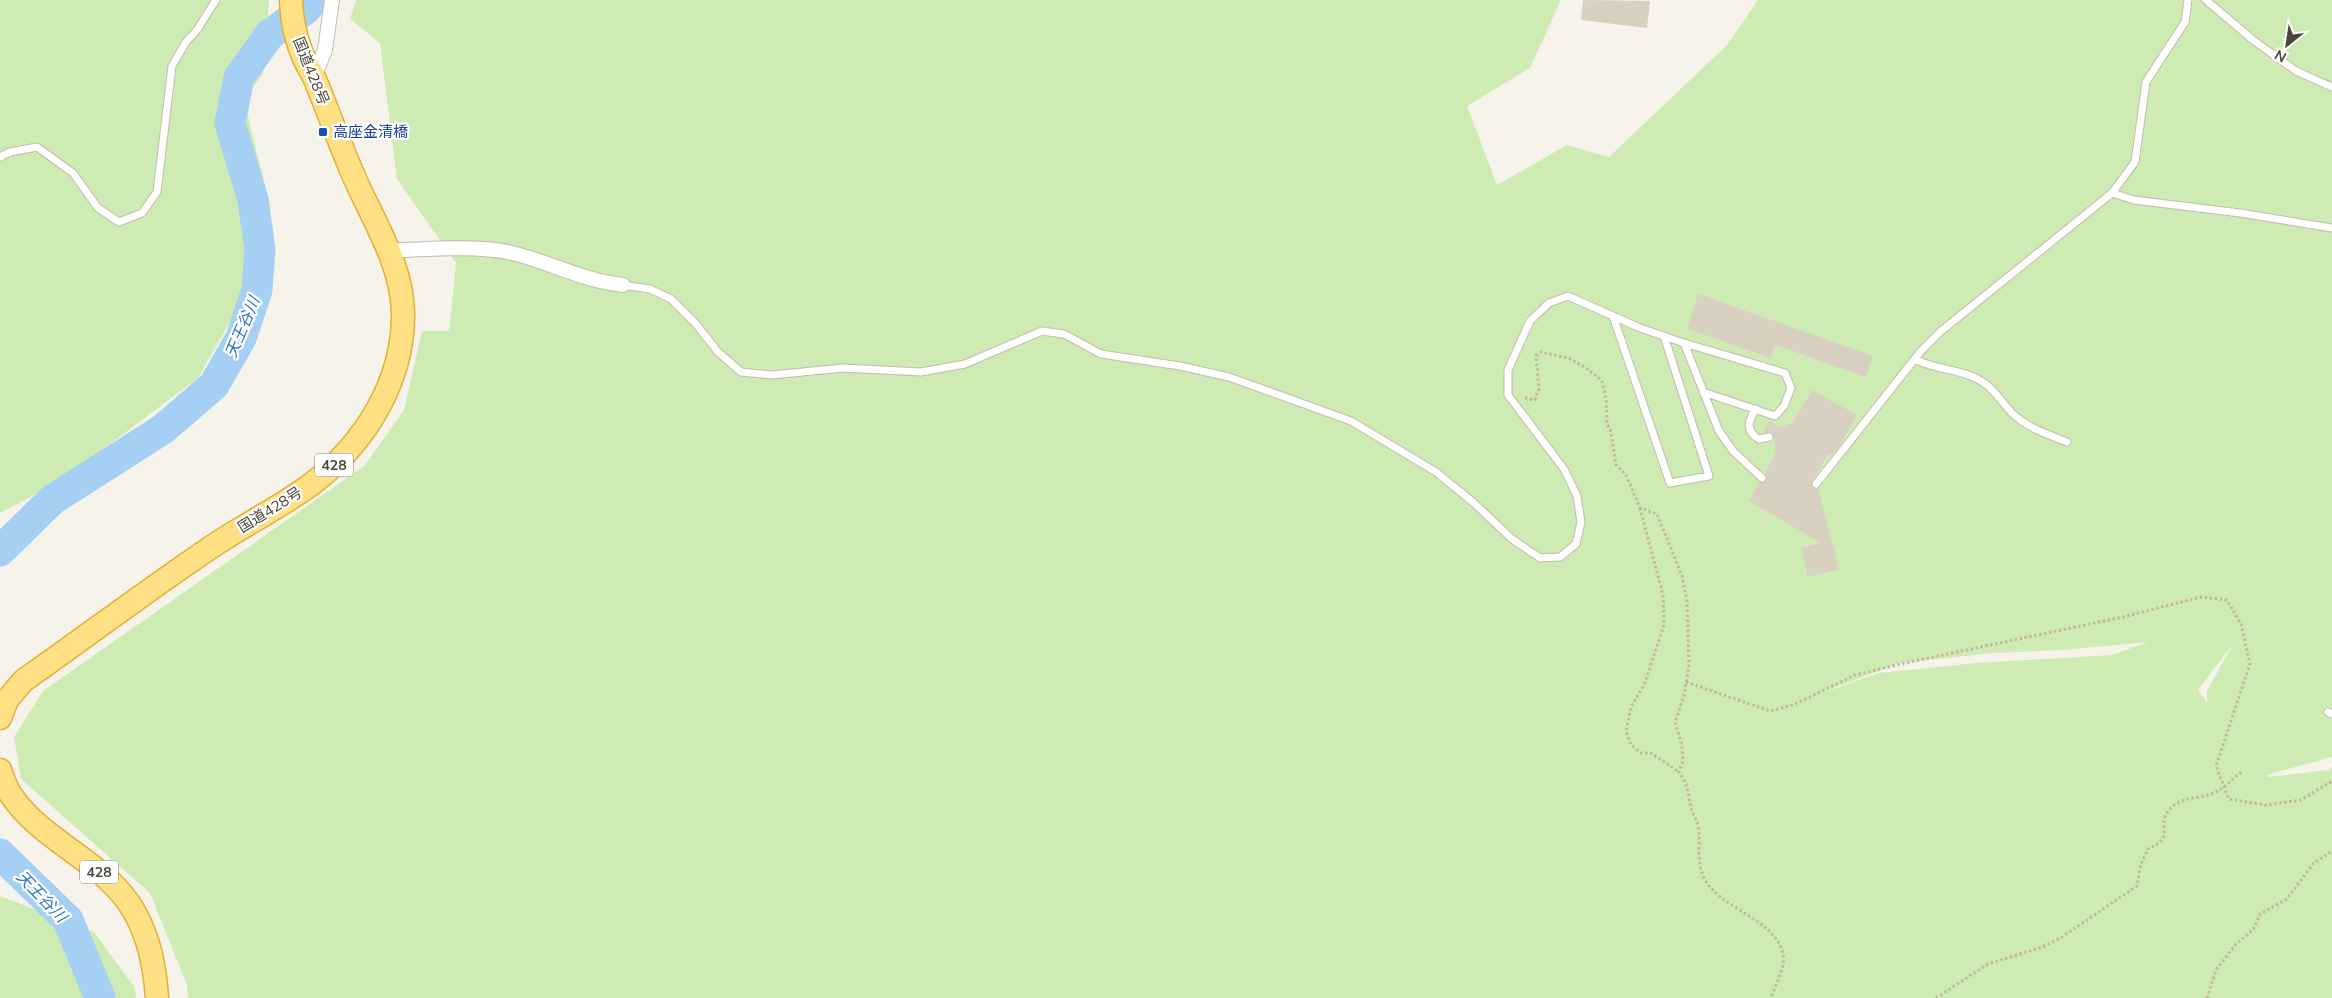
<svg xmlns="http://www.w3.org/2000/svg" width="2332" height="998" viewBox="0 0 2332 998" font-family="Mulish,'Noto Sans JP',sans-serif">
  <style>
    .green { fill: #ceebb3; fill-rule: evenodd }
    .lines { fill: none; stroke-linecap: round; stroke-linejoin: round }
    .river { stroke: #a6cff4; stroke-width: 31 }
    .building { fill: #d8d0c0 }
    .service-casing { stroke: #c2bcad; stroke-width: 9 }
    .minor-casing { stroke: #c2bcad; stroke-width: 16 }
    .trunk-casing { stroke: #e4af37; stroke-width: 25 }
    .path { stroke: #c5b99d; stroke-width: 3; stroke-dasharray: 2.5 2.5; stroke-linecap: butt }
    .service { stroke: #fff; stroke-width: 7 }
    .minor { stroke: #fff; stroke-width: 14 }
    .trunk { stroke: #ffe084; stroke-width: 22 }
    .transit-dot { fill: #1a4fb4; stroke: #fff; stroke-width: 2 }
    .labels { text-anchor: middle; stroke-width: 4.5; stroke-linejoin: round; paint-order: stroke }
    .shield { fill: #fff; stroke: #817d74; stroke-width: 1 }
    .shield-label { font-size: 14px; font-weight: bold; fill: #4b4538 }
    .street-label { font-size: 15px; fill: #4b4538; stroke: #fff }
    .transit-label { font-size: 15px; fill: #164399; stroke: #fff; text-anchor: start }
    .water-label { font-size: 16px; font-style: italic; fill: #2c77bc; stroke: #fff }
  </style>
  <rect width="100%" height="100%" fill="#f6f3eb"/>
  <path class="green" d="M0,0H269L263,74L244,100L270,205L242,301L198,378L58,483L0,513Z
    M356,0H1561L1530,68L1467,106L1497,185L1567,145L1609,157L1727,45L1758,0H2332V757L2266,775L2268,777L2328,770L2332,767V998H188L187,985L150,893L21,779L14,737L43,691L364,466L404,410L422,331H449L456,263L397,179L380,43L350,19ZM2148,642L2112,655L1976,663L1879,673L1813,696L1899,663L1993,653L2063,650ZM2233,644L2207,691V703L2198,690Z
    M0,896L94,932L135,988L136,998H0Z"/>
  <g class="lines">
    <path class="river" d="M0,551L52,500L163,429L214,385L241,338L257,290L260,250L253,200L230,123L239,77L270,34L306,9L313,0
      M0,854L68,920L100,998"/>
  </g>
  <path class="building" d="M1583,0L1650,1L1647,28L1581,20Z
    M1698,294L1873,356L1866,377L1775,345L1771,358L1687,329Z
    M1812,390L1857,415L1840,445L1832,455L1828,454L1811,484L1813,488L1818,489L1839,569L1808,577L1801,548L1821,543L1749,501L1759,482L1766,481L1767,477L1765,473L1776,452L1773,434L1770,432L1763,433L1769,421L1781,428L1793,422Z"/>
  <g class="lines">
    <defs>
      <path id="service" d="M2206,0L2253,40L2296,71L2332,87
        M0,157L10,152L37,147L73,173L98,208L119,222L142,213L157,192L172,66L186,42L197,30L216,0
        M2112,193L2134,200L2240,213L2332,228
        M623,285L650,289L671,299L696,324L718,352L741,372L772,375L843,368L921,372L965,364L1042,331L1064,334L1101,354L1180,366L1229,377L1351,421L1436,472L1474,503L1512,539L1540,558L1560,557L1576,544L1581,522L1577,496L1564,469L1508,395V370L1530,321L1549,303L1568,296L1640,328L1684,343L1719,431L1733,451L1762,478
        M1613,316L1670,483L1709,476L1664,336
        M1684,343L1785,373L1791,388L1784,406L1775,416L1703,392
        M1915,359C1936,371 1963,368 1984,383C1995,390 2003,404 2013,414C2028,428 2049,435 2067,442
        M1756,409C1748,421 1745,431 1759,439L1769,437
        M1816,484L1921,351L1940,332L2112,193L2135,162L2146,82L2185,22L2188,0
        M2328,712L2332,714"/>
      <path id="minor" d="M314,77L325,50L332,0
        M389,251C421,249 482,245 512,253C550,262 583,281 623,285"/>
      <path id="trunk" d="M0,718L7,700L23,681C84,638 145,592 207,550C241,526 280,508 313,483C365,443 403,382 403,315C403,266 374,222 355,179C340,145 328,111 314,77C299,53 292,28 291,0
        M0,770C3,778 6,788 11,795C43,843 107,862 135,913C150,940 155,968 157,998"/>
    </defs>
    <use href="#service" class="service-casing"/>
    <use href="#minor" class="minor-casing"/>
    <use href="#trunk" class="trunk-casing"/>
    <path class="path" d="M1525,398L1535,400L1539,389L1536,356L1541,352L1571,359L1589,370L1602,381L1606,398L1607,424L1611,432L1616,465L1626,475L1640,508L1657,514L1682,576L1687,601L1689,665L1684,696L1675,722L1682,745L1683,761L1679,772C1689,784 1688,797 1692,811C1694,816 1697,820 1698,825C1702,844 1695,858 1704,878C1719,911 1794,923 1782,969C1779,979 1774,989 1771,998
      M1640,508L1663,595L1664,625L1645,683L1631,707L1626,731L1631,745L1641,753H1651L1679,772
      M1686,682L1770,711L1793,705L1855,675L1905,663L2123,617L2201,597L2227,600L2241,624L2250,664L2216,766L2229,799L2266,805L2301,800L2332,781
      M1936,998L1988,964L2043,947L2062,937L2137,886L2141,864L2148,849C2178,837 2154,826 2170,809C2180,797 2197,799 2211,794C2222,791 2233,778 2243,771
      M2207,998L2216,970L2236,944L2253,930L2260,914L2287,899L2313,864L2332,851"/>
    <use href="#service" class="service"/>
    <use href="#minor" class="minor"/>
    <use href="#trunk" class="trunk"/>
  </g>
  <rect class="transit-dot" x="318" y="127" width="10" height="10" rx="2.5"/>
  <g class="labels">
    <g class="shield">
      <rect x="315" y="453.5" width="38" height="23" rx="4"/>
      <rect x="80" y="860.5" width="38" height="23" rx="4"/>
    </g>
    <g class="shield-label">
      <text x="334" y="470">428</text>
      <text x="99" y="877">428</text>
    </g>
    <g class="street-label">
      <text transform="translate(311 71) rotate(68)" y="5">国道428号</text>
      <text transform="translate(270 510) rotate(-32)" y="5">国道428号</text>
    </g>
    <g class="transit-label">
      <text x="333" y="137">高座金清橋</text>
    </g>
    <g class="water-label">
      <text transform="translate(242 327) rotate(-67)" y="6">天王谷川</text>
      <text transform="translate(42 896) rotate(46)" y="6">天王谷川</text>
    </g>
  </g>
  <g transform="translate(2287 45) rotate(210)" stroke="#ffffff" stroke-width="4" paint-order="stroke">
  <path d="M0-4L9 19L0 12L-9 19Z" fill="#4b4538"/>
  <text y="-8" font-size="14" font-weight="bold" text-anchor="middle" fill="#4b4538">N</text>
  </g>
</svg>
